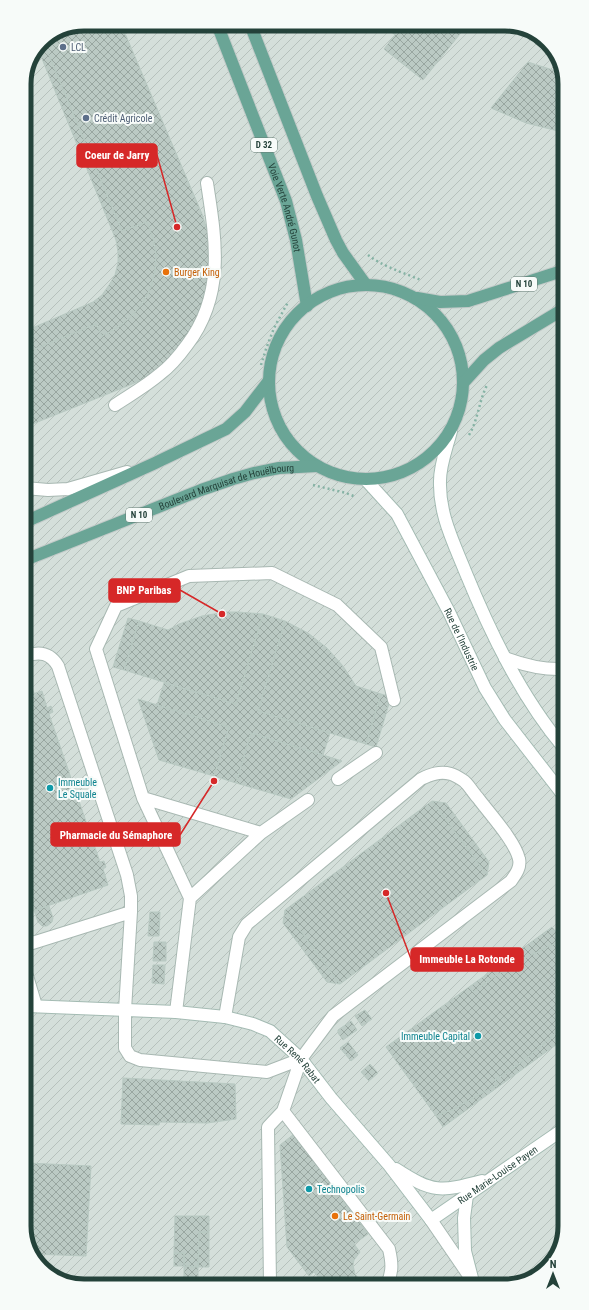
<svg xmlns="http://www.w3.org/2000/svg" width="589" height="1310" viewBox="0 0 589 1310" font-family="'Roboto Condensed',sans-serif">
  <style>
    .industrial { fill: url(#industrial-furrows) }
    .building { fill: url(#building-cross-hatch); stroke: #b8c9c2 }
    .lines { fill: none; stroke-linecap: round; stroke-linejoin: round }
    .lane-casing { stroke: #a8b8b2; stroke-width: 14 }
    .street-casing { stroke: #a8b8b2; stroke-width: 14 }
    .secondary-casing { stroke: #a4bbb3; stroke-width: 14 }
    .primary-casing { stroke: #c2cac8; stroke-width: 14 }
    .path { stroke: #86b3a5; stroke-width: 2.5; stroke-dasharray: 2 3; stroke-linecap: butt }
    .lane { stroke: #fff; stroke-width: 12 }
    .street { stroke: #fff; stroke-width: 12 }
    .secondary { stroke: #fff; stroke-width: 12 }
    .primary { stroke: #6aa596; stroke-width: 12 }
    .service-dot { fill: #5c6f8a; stroke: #f7fbf9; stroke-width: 1.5 }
    .food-dot { fill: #e8710a; stroke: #f7fbf9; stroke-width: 1.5 }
    .culture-dot { fill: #0f9aa8; stroke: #f7fbf9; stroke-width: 1.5 }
    .labels { text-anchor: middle; stroke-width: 4; stroke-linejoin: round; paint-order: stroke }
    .shield { fill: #f7fbf9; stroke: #637a73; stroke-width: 1 }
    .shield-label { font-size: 9px; font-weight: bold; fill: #24423a }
    .service-label { font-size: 10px; fill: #4e5e75; stroke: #f7fbf9; text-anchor: start }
    .street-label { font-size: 10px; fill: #24423a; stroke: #f7fbf9 }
    .food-label { font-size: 10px; fill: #c56008; stroke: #f7fbf9; text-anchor: start }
    .culture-label { font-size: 10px; fill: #0d838f; stroke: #f7fbf9; text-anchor: start }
    .rim { fill: none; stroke: #24423a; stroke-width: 5 }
    .leader { fill: none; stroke: #d62828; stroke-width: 1.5 }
    .callout-dot { fill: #d62828; stroke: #f7fbf9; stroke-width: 1.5 }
    .callout { fill: #d62828; stroke: #d62828; stroke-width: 1.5 }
    .callout-label { font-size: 11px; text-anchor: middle; font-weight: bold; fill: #fff }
  </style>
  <defs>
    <pattern id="industrial-furrows" width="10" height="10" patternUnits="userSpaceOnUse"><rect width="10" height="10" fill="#d4dfda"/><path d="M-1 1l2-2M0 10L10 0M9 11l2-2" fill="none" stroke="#b6c1bc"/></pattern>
    <pattern id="building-cross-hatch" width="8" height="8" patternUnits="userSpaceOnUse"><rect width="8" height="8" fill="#bbcac4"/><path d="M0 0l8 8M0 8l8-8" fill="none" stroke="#98a6a0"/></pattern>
  </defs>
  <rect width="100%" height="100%" fill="#e6efeb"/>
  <path class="industrial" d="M84,24H509L542,36L562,64L565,1227L553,1262L525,1283L80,1286L47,1274L27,1246L24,80L42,41Z"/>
  <path class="building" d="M84,24H121L202,214L209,237L212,265L200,318L167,362L145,378L130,385L25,427V353L96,324L102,336L120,326L133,315L143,302L151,287L155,271L156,254L153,238L147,222L122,231L43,41Z
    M382,24H468L423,80L384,49L395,35Z
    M42,41H43L122,231L147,222L153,238L156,254L155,271L151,287L143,302L133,315L120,326L102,336L96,324L25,353V331L93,302L102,295L109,285L115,275L118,263V252L116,240L38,49Z
    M528,62L562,73V132L526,123L491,108Z
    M226,612H238L263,614L236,704L124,670L139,621L168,630L179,624L202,616Z
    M263,614L285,621L258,711L330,733L323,755L251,733L236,783L214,776L229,727L157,705L164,683L236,704Z
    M128,618L139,621L124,670L113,667Z
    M285,621L308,633L327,648L343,666L356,686L381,694L366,744L258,711Z
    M26,678L30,682L34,693L26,696Z
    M42,691L47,708L51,706L53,712L49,714L100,862L104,861L106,867L103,869L108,885L27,913L26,696Z
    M381,694L391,697L376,747L366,744Z
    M138,699L229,727L214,776L159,760Z
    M251,733L323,755L342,761L291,799L236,783Z
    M432,801L446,803L489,862L487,875Z
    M432,801L487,875L340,984L285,910Z
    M49,906L53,918L52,922L47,926H42L38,922L34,910Z
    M285,910L340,984L327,982L283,923Z
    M150,912H160L159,936H148Z
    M552,927L559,936L564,958V971L558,956L556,943L523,959L500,973L473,992L469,987Z
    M154,942H166V961H153Z
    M556,943L558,956L564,971V1027L519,1064L495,1080L498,1084L454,1109L436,1116L386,1047L469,987L473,992L500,973L523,959Z
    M153,965H165L164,984L152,983Z
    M365,1010L372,1019L362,1026L355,1016Z
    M351,1021L357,1030L343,1040L338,1033V1030Z
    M564,1027V1039L443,1127L436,1116L454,1109L498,1084L495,1080L519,1064Z
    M348,1042L358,1055L351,1061L340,1048Z
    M370,1064L378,1073L369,1081L361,1072Z
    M123,1078L235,1084L236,1119L207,1123L160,1122L159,1125L121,1124Z
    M294,1134L368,1234L354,1244L360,1252L354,1260L353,1265L355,1274L359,1279L352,1284H310L319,1278L314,1272L309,1276L287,1247L280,1145Z
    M27,1163L91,1166L86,1256L33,1254L32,1252L33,1227L27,1226Z
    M175,1216H209V1232H199L198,1267L184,1266V1253H174Z
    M27,1226L33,1227L32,1252L27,1246Z
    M199,1232H209V1267H198Z
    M174,1253H184V1266H174Z
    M184,1266L198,1267V1279L184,1278Z"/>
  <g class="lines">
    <defs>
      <path id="lane" d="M115,405C130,395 146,386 160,374C171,366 179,356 187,345C225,295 216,241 207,183
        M26,656C40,651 50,653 58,666L127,875L131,896V912L125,1010V1048L130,1056L140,1060L267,1072L301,1059
        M338,779L376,753
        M143,798L261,833
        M190,898L261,833L308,800
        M26,945L131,912
        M27,976L36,1006
        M176,1012L190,898L143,798L96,649L116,606L189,576L272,573L337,605L381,647L394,700
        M225,1017L239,937L247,924L421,779C431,774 440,771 451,774C455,775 461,779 464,781C469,785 473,793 478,798C489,813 515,841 519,859C521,867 516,874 511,881L333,1016L301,1059L283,1111L268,1127L270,1285
        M283,1111L389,1249C392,1262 393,1272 387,1284"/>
      <path id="street" d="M25,488L48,490L68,489L127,472
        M505,658C524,665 543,670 563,669
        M431,1220L472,1280"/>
      <g id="secondary">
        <path d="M451,431C447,447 440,464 440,481C439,514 453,541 465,571C490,632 521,697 564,748"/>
        <path id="s1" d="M366,480L397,514L449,612L485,688L505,720L564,796"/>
        <path id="s2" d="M27,1006L176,1012L225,1017L253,1024L270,1031L301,1059L331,1098L389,1165L431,1220L565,1128"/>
        <path d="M396,1169C433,1193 440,1192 482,1181"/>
        <path d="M467,1195L464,1218L465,1251L473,1282"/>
      </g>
      <g id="primary">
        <path id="s3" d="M217,24L286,201L296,240L307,306"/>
        <path d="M250,24L317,196L336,240L343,253L366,285"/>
        <circle cx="366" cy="382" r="97"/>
        <path d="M417,298L440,302L468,301L562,271"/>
        <path d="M464,382L484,360L499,348L562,310"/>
        <path d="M25,522L153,464L226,429L245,412L268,382"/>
        <path id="s4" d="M25,560L201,490L233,479L254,473L279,468L317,466"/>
      </g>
    </defs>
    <use href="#lane" class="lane-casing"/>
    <use href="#street" class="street-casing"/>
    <use href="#secondary" class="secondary-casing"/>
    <use href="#primary" class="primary-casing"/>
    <path class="path" d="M368,255C382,266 404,273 421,280
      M261,365L266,349L274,328L288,302
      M469,435C478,420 479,401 487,385
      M313,485L346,493L356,497"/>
    <use href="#lane" class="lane"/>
    <use href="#street" class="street"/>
    <use href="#secondary" class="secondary"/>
    <use href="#primary" class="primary"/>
  </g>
  <g class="service-dot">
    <circle cx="63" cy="47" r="4"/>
    <circle cx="86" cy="118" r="4"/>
  </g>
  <g class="food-dot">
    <circle cx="166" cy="272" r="4"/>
    <circle cx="335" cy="1216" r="4"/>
  </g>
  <g class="culture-dot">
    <circle cx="50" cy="788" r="4"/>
    <circle cx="478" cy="1036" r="4"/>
    <circle cx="309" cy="1189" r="4"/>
  </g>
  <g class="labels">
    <g class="shield">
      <rect x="251" y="138" width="26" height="14" rx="3"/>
      <rect x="511" y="277" width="26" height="14" rx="3"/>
      <rect x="126" y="508" width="26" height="14" rx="3"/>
    </g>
    <g class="shield-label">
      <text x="264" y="148">D 32</text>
      <text x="524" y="287">N 10</text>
      <text x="139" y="518">N 10</text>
    </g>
    <g class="service-label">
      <text x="71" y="51">LCL</text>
      <text x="94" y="122">Crédit Agricole</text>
    </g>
    <g class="street-label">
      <text dy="4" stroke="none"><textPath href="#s3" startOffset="196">Voie Verte André Gunot</textPath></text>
      <text dy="4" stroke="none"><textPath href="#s4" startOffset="215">Boulevard Marquisat de Houëlbourg</textPath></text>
      <text dy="4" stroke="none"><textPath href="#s1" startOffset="187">Rue de l'Industrie</textPath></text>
      <text dy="4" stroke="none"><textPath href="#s2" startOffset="285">Rue René Rabat</textPath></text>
      <text dy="4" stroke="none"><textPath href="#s2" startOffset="575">Rue Marie-Louise Payen</textPath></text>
    </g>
    <g class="food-label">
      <text x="174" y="276">Burger King</text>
      <text x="343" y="1220">Le Saint-Germain</text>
    </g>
    <g class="culture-label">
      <text x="58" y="786">Immeuble<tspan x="58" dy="12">Le Squale</tspan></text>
      <text x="470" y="1040" text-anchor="end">Immeuble Capital</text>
      <text x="317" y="1193">Technopolis</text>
    </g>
  </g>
  <path d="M0 0H589V1310H0ZM84 31H505A53 53 0 0 1 558 84V1226A53 53 0 0 1 505 1279H84A53 53 0 0 1 31 1226V84A53 53 0 0 1 84 31Z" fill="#f7fbf9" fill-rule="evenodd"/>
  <path class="rim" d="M84 31H505A53 53 0 0 1 558 84V1226A53 53 0 0 1 505 1279H84A53 53 0 0 1 31 1226V84A53 53 0 0 1 84 31Z"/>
  <path class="leader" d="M177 227L157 155M222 614L180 590M214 781L180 835M386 893L411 959"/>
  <g class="callout-dot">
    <circle cx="177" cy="227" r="4"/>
    <circle cx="222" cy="614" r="4"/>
    <circle cx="214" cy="781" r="4"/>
    <circle cx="386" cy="893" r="4"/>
  </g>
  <g class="callout">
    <rect x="77" y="144" width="80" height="23" rx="4"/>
    <rect x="109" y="579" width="71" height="23" rx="4"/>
    <rect x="51" y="823" width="129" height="23" rx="4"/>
    <rect x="411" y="948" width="112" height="23" rx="4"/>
  </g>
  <g class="callout-label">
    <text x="117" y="159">Coeur de Jarry</text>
    <text x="144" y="594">BNP Paribas</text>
    <text x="116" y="839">Pharmacie du Sémaphore</text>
    <text x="467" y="963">Immeuble La Rotonde</text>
  </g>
  <g transform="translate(553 1274)" stroke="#f7fbf9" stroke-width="3" paint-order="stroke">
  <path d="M0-3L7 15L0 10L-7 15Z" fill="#24423a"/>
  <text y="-6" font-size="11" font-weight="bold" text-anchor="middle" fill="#24423a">N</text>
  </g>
</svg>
